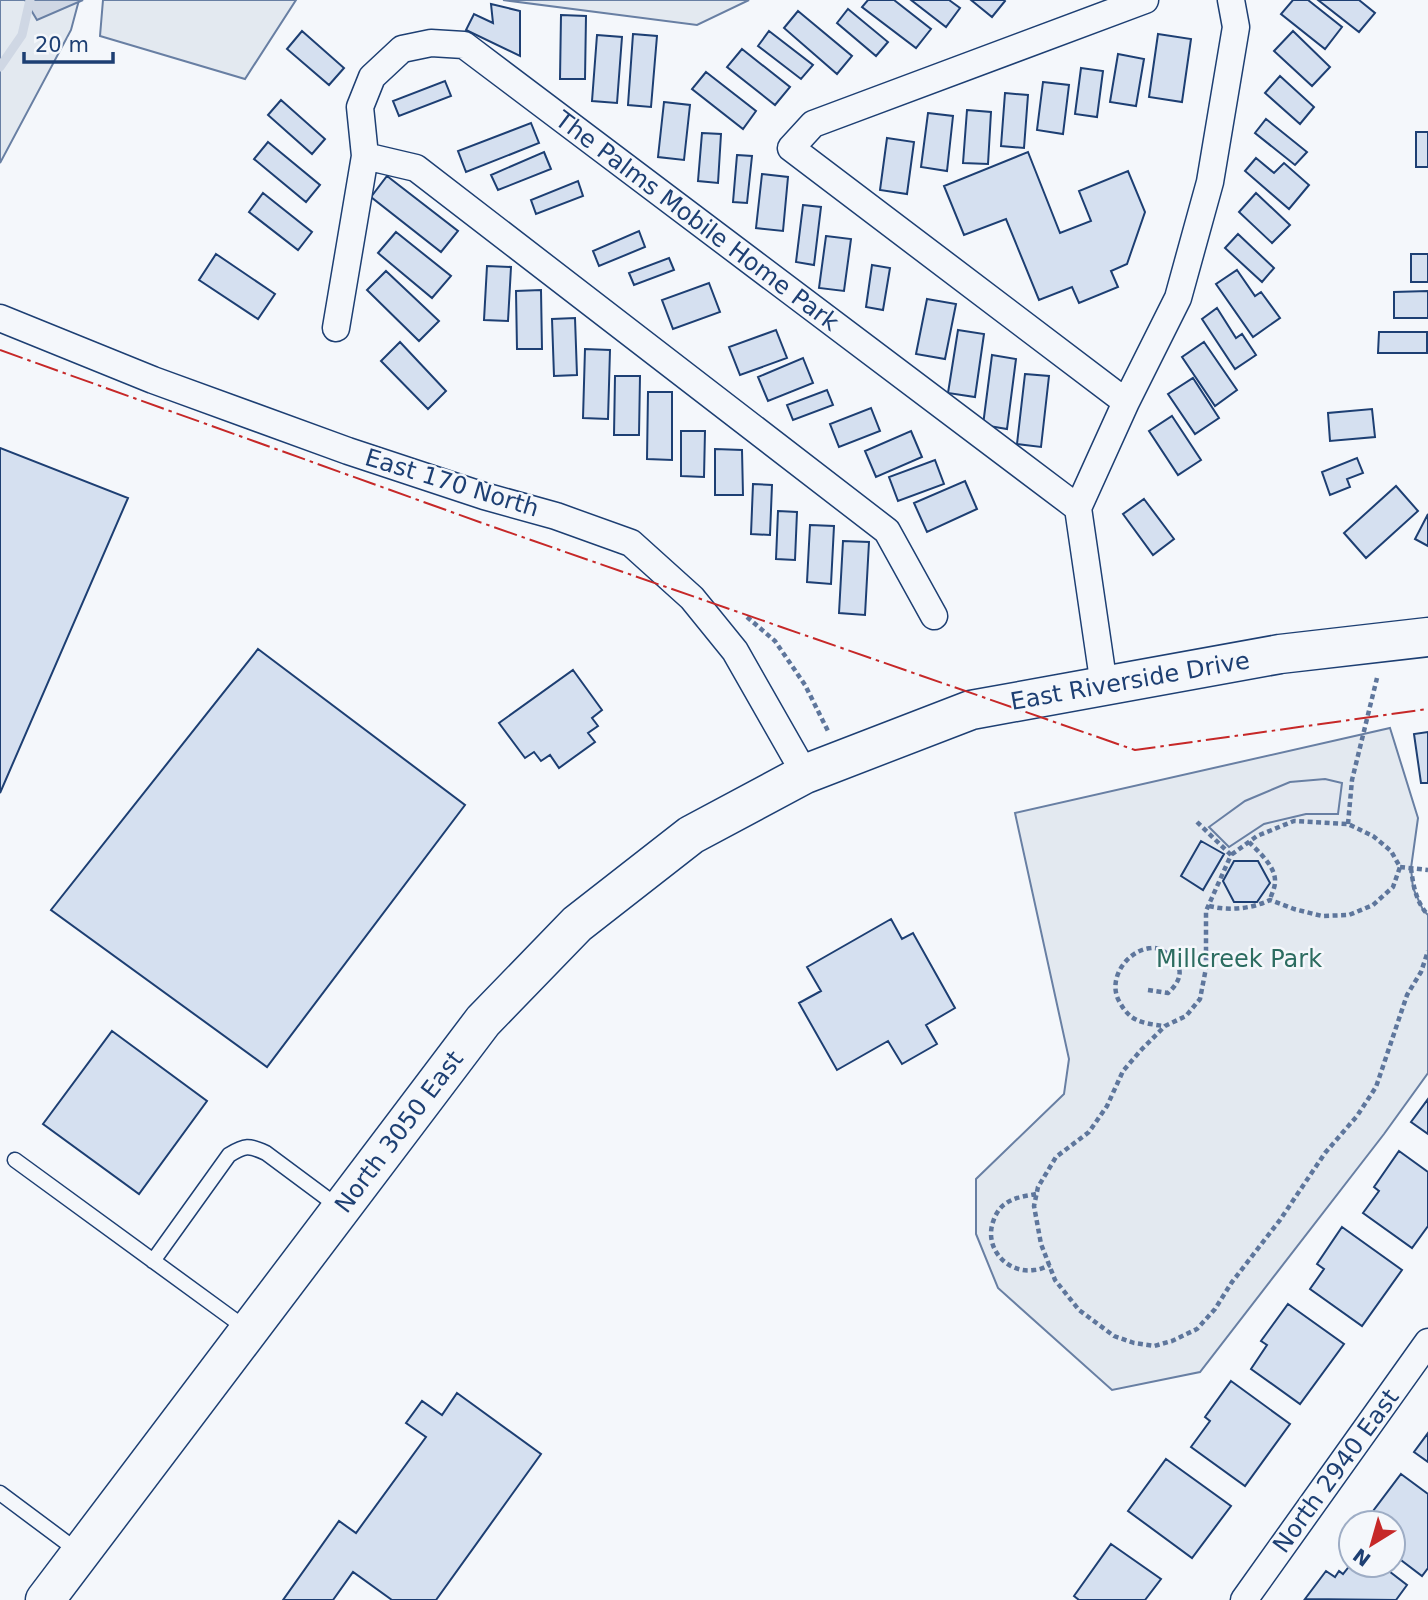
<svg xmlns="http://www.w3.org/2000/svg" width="1428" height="1600" viewBox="0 0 1428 1600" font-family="'DejaVu Sans',sans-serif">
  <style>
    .green { fill: #e3e9f0; stroke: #687fa3; stroke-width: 2 }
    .parking { fill: #e3e8f0; stroke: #687fa3; stroke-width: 2 }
    .water { fill: #cfd7e4; stroke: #687fa3; stroke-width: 2 }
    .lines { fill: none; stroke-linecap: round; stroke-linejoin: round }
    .stream { stroke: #cfd7e4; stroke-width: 9 }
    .building { fill: #d5e0f0; stroke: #1d3f73; stroke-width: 2 }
    .service-casing { stroke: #1d3f73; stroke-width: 17 }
    .minor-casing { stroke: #1d3f73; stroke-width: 29 }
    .primary-casing { stroke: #1d3f73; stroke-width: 41 }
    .path { stroke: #5e769c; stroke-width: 4.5; stroke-dasharray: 5 3.5; stroke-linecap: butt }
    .service { stroke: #f4f7fb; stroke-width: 14 }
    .minor { stroke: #f4f7fb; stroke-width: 26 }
    .primary { stroke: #f4f7fb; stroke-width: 38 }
    .power { stroke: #c62828; stroke-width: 2; stroke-dasharray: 24 5 3.5 5; stroke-linecap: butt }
    .labels { text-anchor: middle; stroke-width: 5; stroke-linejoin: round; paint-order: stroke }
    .street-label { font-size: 24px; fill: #1d3f73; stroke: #f4f7fb }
    .park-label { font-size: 24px; fill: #2c6c60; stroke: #f4f7fb }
  </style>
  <rect width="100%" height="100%" fill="#f4f7fb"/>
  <path class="green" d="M0,0H79L71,30L0,163Z
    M103,0H296L245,79L100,36Z
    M503,0H749L697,25Z
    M1390,728L1418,818L1411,868L1413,888L1423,910L1428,915V1073L1384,1134L1200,1372L1112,1390L998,1288L976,1234V1179L1064,1094L1069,1059L1015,813Z"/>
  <path class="parking" d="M1325,779L1342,783L1338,814H1306L1264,824L1229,847L1209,827L1245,801L1290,782Z"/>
  <path class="water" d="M25,0H83L37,20Z"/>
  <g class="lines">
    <path class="stream" d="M0,67L22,35L30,0"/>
  </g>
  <path class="building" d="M868,0H894L931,29L916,48L862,7Z
    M911,0H949L960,8L946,27Z
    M971,0H1004L1005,1L992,17Z
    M1293,0H1308L1342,27L1325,49L1281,14Z
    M1318,0H1359L1375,13L1359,32Z
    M491,4L520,11V56L466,30L474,14L493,23Z
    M848,9L888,42L876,56L837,23Z
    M798,11L852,56L837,74L784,28Z
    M561,15L586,16L585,79H560Z
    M302,31L344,68L329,85L287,49Z
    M769,31L813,65L801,79L758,46Z
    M1293,31L1330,67L1312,86L1274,51Z
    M633,34L657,36L651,107L628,105Z
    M1158,34L1191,39L1182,102L1149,97Z
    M597,35L622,37L617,103L592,101Z
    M742,49L790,87L775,105L727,67Z
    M1118,54L1144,59L1136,106L1110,102Z
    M1081,68L1103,71L1097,117L1075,114Z
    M706,72L756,111L743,129L692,89Z
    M1280,76L1314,107L1300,124L1265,93Z
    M445,81L451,96L399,116L393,101Z
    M1043,82L1069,85L1063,134L1037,130Z
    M1005,93L1028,95L1024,148L1001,146Z
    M281,100L325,139L312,154L268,115Z
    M664,102L690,105L684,160L658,157Z
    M967,110L991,112L988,164L963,163Z
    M928,113L953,116L947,171L921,167Z
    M1266,119L1307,152L1295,165L1255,133Z
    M531,123L539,143L466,172L458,151Z
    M1416,132H1428V167H1416Z
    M702,133L721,134L718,183L698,181Z
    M887,138L914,142L907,194L880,190Z
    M268,142L320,185L306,202L254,159Z
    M544,152L551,169L498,190L491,175Z
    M1028,152L1060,233L1091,221L1079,191L1128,171L1145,212L1127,264L1111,271L1118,287L1079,303L1072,287L1039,300L1006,219L964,235L944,186Z
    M737,155L752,156L747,203L733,202Z
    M1256,158L1274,173L1284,163L1309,185L1289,209L1245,171Z
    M762,174L788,177L783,231L756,228Z
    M387,176L458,231L441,252L371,197Z
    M578,181L583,196L536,214L531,200Z
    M263,193L312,232L298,250L249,212Z
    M1256,193L1290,225L1272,243L1239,212Z
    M803,205L821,207L814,265L796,262Z
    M639,231L645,247L599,266L593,251Z
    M396,232L451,276L432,298L378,253Z
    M1238,234L1274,268L1262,282L1225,248Z
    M826,236L851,239L844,291L819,288Z
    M216,254L275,294L258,319L199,280Z
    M1411,254H1428V282H1411Z
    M669,258L674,270L634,285L629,273Z
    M872,265L890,268L883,310L866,307Z
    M487,266L511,267L508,321L484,320Z
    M1237,270L1255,296L1261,292L1280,318L1253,337L1216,284Z
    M386,271L439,321L419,341L367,290Z
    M709,283L720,312L673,329L662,300Z
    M541,290L542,349H517L516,291Z
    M1428,291V318H1394V292Z
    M927,299L956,304L945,359L916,354Z
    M1217,308L1236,338L1242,334L1256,355L1235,369L1202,319Z
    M575,318L577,375L554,376L552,319Z
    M776,330L787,358L740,375L729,347Z
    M958,330L984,334L975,397L948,393Z
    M1379,332H1427V353H1378Z
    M400,342L446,391L428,409L381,361Z
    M1204,342L1237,390L1215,406L1182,357Z
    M585,349L610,350L608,419L583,418Z
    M992,355L1016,359L1007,429L983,425Z
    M803,358L813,383L768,401L758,377Z
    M1025,374L1049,376L1041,447L1017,444Z
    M615,376H640L639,435H614Z
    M1193,378L1219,418L1195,434L1168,394Z
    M827,390L833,405L793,420L787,405Z
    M648,392H672V460L647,459Z
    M871,408L880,431L839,447L830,424Z
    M1372,409L1375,437L1330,441L1328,413Z
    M1172,416L1201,460L1178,475L1149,431Z
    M681,431H705L704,477L681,476Z
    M911,431L922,457L876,477L865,451Z
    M0,448L128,498L0,793Z
    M715,449L742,450L743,495H715Z
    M1357,458L1363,473L1347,479L1350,487L1330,495L1322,472Z
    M935,460L944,484L898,501L889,477Z
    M965,481L977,509L927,532L914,503Z
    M753,484L772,485L770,535L751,534Z
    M1396,486L1418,511L1366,558L1344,533Z
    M1144,499L1174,539L1153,555L1123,514Z
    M778,511L797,512L795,560L776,559Z
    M1428,514V546L1415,539Z
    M810,525L834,526L831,584L807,582Z
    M843,541L869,542L865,615L839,613Z
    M258,649L465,805L267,1067L51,910Z
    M573,670L602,710L592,718L598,726L588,733L595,742L559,768L550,755L541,761L534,752L525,758L499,723Z
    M1428,732V783H1421L1414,734Z
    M1201,841L1224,854L1203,890L1181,876Z
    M1234,861H1258L1270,883L1257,902H1234L1223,881Z
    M891,919L902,939L913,933L955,1008L926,1025L937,1044L902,1064L888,1041L837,1070L799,1003L821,991L807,967Z
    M112,1031L207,1101L139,1194L43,1124Z
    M1428,1099V1134L1411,1122Z
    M1399,1151L1428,1172V1226L1412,1248L1363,1213L1379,1191L1374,1187Z
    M1342,1227L1402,1270L1362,1326L1310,1289L1324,1269L1317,1264Z
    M1288,1304L1344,1344L1300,1404L1251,1369L1267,1345L1261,1341Z
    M1231,1381L1290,1424L1245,1486L1191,1447L1210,1421L1205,1417Z
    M457,1393L541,1454L436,1600H392L353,1572L333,1600H283L339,1521L356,1533L426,1437L406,1423L422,1401L442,1415Z
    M1428,1433V1462L1414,1452Z
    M1166,1459L1231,1506L1192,1558L1128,1511Z
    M1401,1474L1428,1494V1568L1422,1576L1393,1554V1523H1364Z
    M1111,1544L1161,1579L1145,1600H1079L1074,1596Z
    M1351,1564L1381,1565L1407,1585L1396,1600L1305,1599L1326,1571L1335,1577L1339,1571L1343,1574Z"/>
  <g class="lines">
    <defs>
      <path id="service" d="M15,1160L248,1330
        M153,1261L229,1155C245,1145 249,1145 266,1153L340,1208
        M0,1493L79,1552"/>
      <path id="minor" d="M365,156L416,168L887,531L934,616
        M0,318L153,380L348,451L484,496L556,516L631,543L692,598L735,651L805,774
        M336,328L365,156L360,107L372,77L402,49L431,43L464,45L1078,508
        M1126,402L791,148L813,124L1145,0
        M1104,686L1078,508L1126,402L1178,298L1210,182L1236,27L1231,0
        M1244,1600L1428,1342"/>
      <path id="primary" d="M45,1600L483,1021L577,924L691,835L805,774L971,710L1280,654L1428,637"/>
    </defs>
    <use href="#service" class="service-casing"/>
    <use href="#minor" class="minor-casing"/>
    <use href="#primary" class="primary-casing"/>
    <path class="path" d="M747,617L775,641L805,685L828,731
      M1197,822L1231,855L1206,911V968L1200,999L1186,1016L1165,1026L1142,1049L1123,1071L1107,1106L1089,1132L1056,1157L1038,1187L1034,1206L1041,1244L1055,1280L1079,1310L1114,1336L1134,1343L1154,1346L1172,1341L1197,1329L1215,1309L1232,1282L1280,1220L1325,1153L1357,1116L1376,1087L1407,995L1421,972L1428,951
      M1348,824L1352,780L1377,678
      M1249,842C1259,852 1276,867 1275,882C1275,888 1271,895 1270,900
      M1400,867L1428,870
      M1411,868C1413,885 1416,902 1428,915
      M1209,906C1229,911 1251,909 1270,900L1294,909L1322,916L1349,915L1373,905L1393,887L1400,867L1391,851L1373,836L1348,824L1294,821L1257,836L1231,855
      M1148,990L1168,993C1181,981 1185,968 1170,956C1165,951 1158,947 1151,948C1127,950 1107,979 1119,1001C1130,1022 1142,1023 1164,1026
      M1036,1194C1026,1196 1014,1197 1005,1204C1000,1207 995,1215 993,1222C984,1248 1007,1274 1034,1270C1040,1270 1045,1267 1050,1265"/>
    <use href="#service" class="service"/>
    <use href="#minor" class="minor"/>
    <use href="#primary" class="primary"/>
    <path class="power" d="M0,350L485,524L1135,750L1428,709"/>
  </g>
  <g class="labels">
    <g class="street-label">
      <text transform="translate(697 221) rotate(37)" y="8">The Palms Mobile Home Park</text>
      <text transform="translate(452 483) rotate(17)" y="8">East 170 North</text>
      <text transform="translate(1130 681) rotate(-10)" y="8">East Riverside Drive</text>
      <text transform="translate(399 1132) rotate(-53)" y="8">North 3050 East</text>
      <text transform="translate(1336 1471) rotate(-54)" y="8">North 2940 East</text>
    </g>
    <g class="park-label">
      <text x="1239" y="967">Millcreek Park</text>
    </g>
  </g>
  <g transform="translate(1372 1544) rotate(217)"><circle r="33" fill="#f4f7fb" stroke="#9eadc5" stroke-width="2"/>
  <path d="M0-5L12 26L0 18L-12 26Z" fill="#c62828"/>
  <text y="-10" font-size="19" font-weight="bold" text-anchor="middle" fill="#1d3f73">N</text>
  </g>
  <path d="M24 52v10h89v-10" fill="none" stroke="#1d3f73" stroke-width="3.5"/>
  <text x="35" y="52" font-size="21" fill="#1d3f73" stroke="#f4f7fb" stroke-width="5" paint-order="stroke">20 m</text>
</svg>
